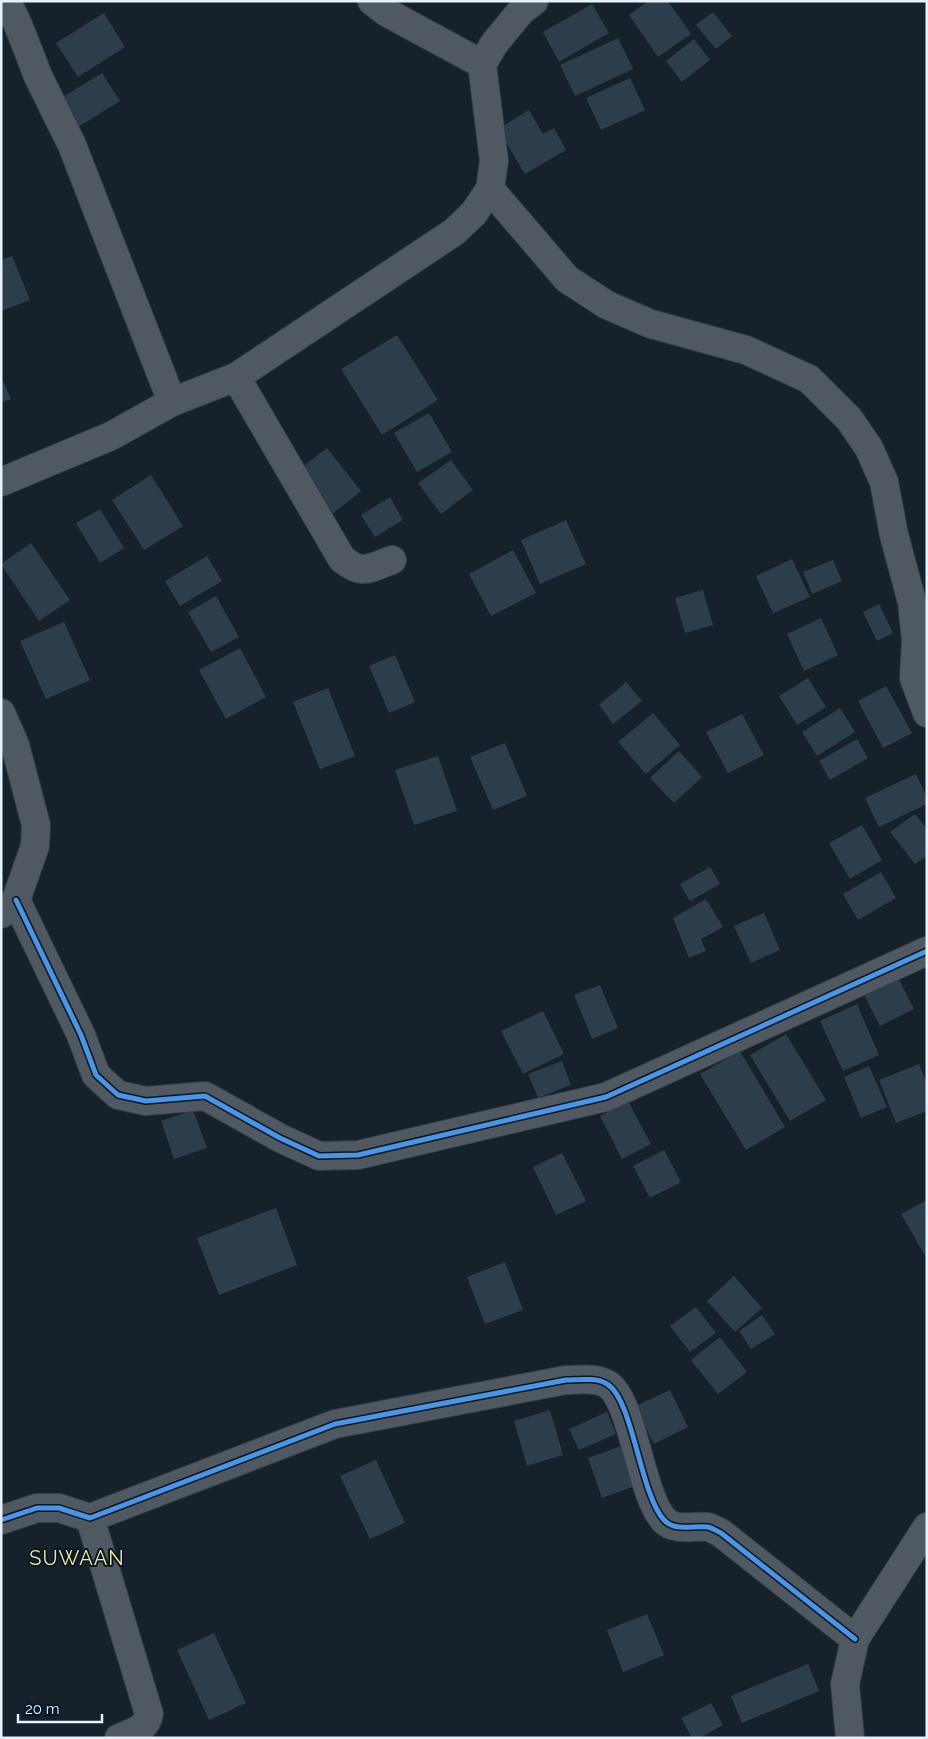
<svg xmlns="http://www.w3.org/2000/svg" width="928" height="1739" viewBox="0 0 928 1739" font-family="Raleway,sans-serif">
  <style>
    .building { fill: #2c3e4b }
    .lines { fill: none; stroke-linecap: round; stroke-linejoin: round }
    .minor-casing { stroke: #353d46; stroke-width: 30 }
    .minor { stroke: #505861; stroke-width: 28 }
    .cycleway-casing { stroke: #051829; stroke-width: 8 }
    .cycleway { stroke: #4d94e3; stroke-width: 5 }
    .labels { text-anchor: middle; stroke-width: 4; stroke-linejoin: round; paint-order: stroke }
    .quarter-label { font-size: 20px; letter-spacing: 1px; fill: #f5e496; stroke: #051829 }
  </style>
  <rect width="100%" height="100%" fill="#16212b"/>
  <path class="building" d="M648,1H668L691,34L658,57L629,15Z
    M592,4L609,33L559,62L543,32Z
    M713,12L732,36L716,49L696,25Z
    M104,13L125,47L78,77L56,43Z
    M618,38L633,69L575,96L560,65Z
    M694,39L710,60L682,82L666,61Z
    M102,73L120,101L75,129L58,100Z
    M630,78L645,110L601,130L586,98Z
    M529,110L543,134L554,128L566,150L525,174L498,129Z
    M12,256L30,300L1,311V260Z
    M397,335L438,400L382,435L341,369Z
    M1,377L11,399L1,403Z
    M429,413L452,452L417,472L394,433Z
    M327,448L361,491L330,516L296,472Z
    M451,460L473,490L441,514L418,483Z
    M151,475L183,526L144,550L112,500Z
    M390,497L403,520L375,537L361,515Z
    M100,509L124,548L100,563L76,523Z
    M566,520L586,564L540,584L521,540Z
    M31,543L70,600L39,621L1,564Z
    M513,550L536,593L491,616L469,574Z
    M207,556L222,581L180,606L165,581Z
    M792,559L810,597L773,613L756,576Z
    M833,560L842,581L812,594L803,572Z
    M703,590L713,625L685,633L675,598Z
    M216,596L239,637L211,652L188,612Z
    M879,604L893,633L877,641L863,612Z
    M821,618L838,655L804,671L787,634Z
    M64,622L90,680L46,699L20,641Z
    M240,648L266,697L226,719L199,670Z
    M395,655L415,702L389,713L369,666Z
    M808,678L826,707L797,725L779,696Z
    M626,682L642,701L613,724L599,705Z
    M886,686L912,733L883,748L858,701Z
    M328,688L355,756L320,769L293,702Z
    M840,708L855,732L817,756L802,732Z
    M653,713L680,745L646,774L618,742Z
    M742,714L764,755L728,773L706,732Z
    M857,739L868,758L830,780L819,761Z
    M505,743L527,796L493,810L470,757Z
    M679,751L702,777L674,803L650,778Z
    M438,756L457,811L414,825L395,770Z
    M916,774L927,797V804L879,827L865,798Z
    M915,814L927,829V856L915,864L890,832Z
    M862,825L882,860L850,879L829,843Z
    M710,867L720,884L690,901L680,884Z
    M881,872L896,898L858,920L843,894Z
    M706,899L723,927L701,939L706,951L689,958L673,918Z
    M764,913L780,950L751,963L734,926Z
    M895,972L914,1009L880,1026L861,989Z
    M600,985L618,1028L592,1039L574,995Z
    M857,1004L879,1055L843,1071L820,1021Z
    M543,1011L564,1054L523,1074L501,1031Z
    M786,1034L826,1100L790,1121L750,1055Z
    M740,1051L785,1127L746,1150L700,1074Z
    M562,1061L571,1085L538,1098L528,1074Z
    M919,1064L927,1084V1111L896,1123L879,1080Z
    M869,1066L887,1107L861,1118L844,1077Z
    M628,1101L651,1144L622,1159L600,1116Z
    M193,1110L207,1148L174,1159L161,1121Z
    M664,1150L681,1182L650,1198L633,1166Z
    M562,1153L586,1201L556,1215L533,1167Z
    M927,1200V1259L901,1214Z
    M276,1208L297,1265L219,1295L197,1238Z
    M505,1262L523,1310L485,1324L467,1277Z
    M734,1276L762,1308L735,1332L707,1301Z
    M696,1307L716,1333L690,1352L670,1326Z
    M762,1315L775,1334L751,1349L739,1331Z
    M720,1337L747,1372L718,1394L691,1360Z
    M670,1390L688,1427L654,1444L635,1406Z
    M550,1410L563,1455L527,1466L514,1421Z
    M607,1412L616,1434L579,1450L569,1429Z
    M621,1446L635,1486L602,1498L588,1458Z
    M376,1460L405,1523L370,1539L340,1476Z
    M647,1614L664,1655L623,1672L607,1630Z
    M214,1633L246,1703L209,1720L177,1650Z
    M808,1664L819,1691L742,1723L731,1696Z
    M711,1703L723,1725L700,1738H692L681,1718Z"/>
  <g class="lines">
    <defs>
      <path id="minor" d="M7,1L19,27L38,76L72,145L172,402
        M372,1L386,12L482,64
        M490,189L567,279L607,305L651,324L746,350L809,379L849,419L869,448L884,482L894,535L912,602L916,640L914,678L927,713
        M236,377L342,559C363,576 369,568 392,560
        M1,482L111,436L172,402L236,377L454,232L474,213L490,189L494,161L482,64L494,44L521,11L534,1
        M1,713L15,745L36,825L35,846L16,900L1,914
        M16,900L81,1035L96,1075L118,1095L146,1101L205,1096L280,1138L319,1156L358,1155L606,1097L927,951
        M90,1518L149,1714C146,1730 133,1732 119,1738
        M1,1520L37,1508H59L90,1518L335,1424L566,1380C578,1380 596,1377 607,1384C633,1399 640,1494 664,1520C675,1532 693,1525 708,1527C712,1528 717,1531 721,1533L855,1639
        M850,1738L845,1684L855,1639L927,1527"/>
    </defs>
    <use href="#minor" class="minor-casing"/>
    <use href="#minor" class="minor"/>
    <defs>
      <path id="cycleway" d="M16,900L81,1035L96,1075L118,1095L146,1101L205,1096L280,1138L319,1156L358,1155L606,1097L927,951
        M1,1520L37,1508H59L90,1518L335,1424L566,1380C578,1380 596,1377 607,1384C633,1399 640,1494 664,1520C675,1532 693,1525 708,1527C712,1528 717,1531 721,1533L855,1639"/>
    </defs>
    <use href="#cycleway" class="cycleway-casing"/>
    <use href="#cycleway" class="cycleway"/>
  </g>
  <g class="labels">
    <g class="quarter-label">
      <text x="77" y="1565">SUWAAN</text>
    </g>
  </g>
  <rect width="928" height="1739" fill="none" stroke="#e5f2fe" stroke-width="5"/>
  <path d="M18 1714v8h84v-8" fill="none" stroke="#e5f2fe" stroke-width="2.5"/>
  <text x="25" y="1714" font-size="15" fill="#e5f2fe" stroke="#051829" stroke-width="4" paint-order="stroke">20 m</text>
</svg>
